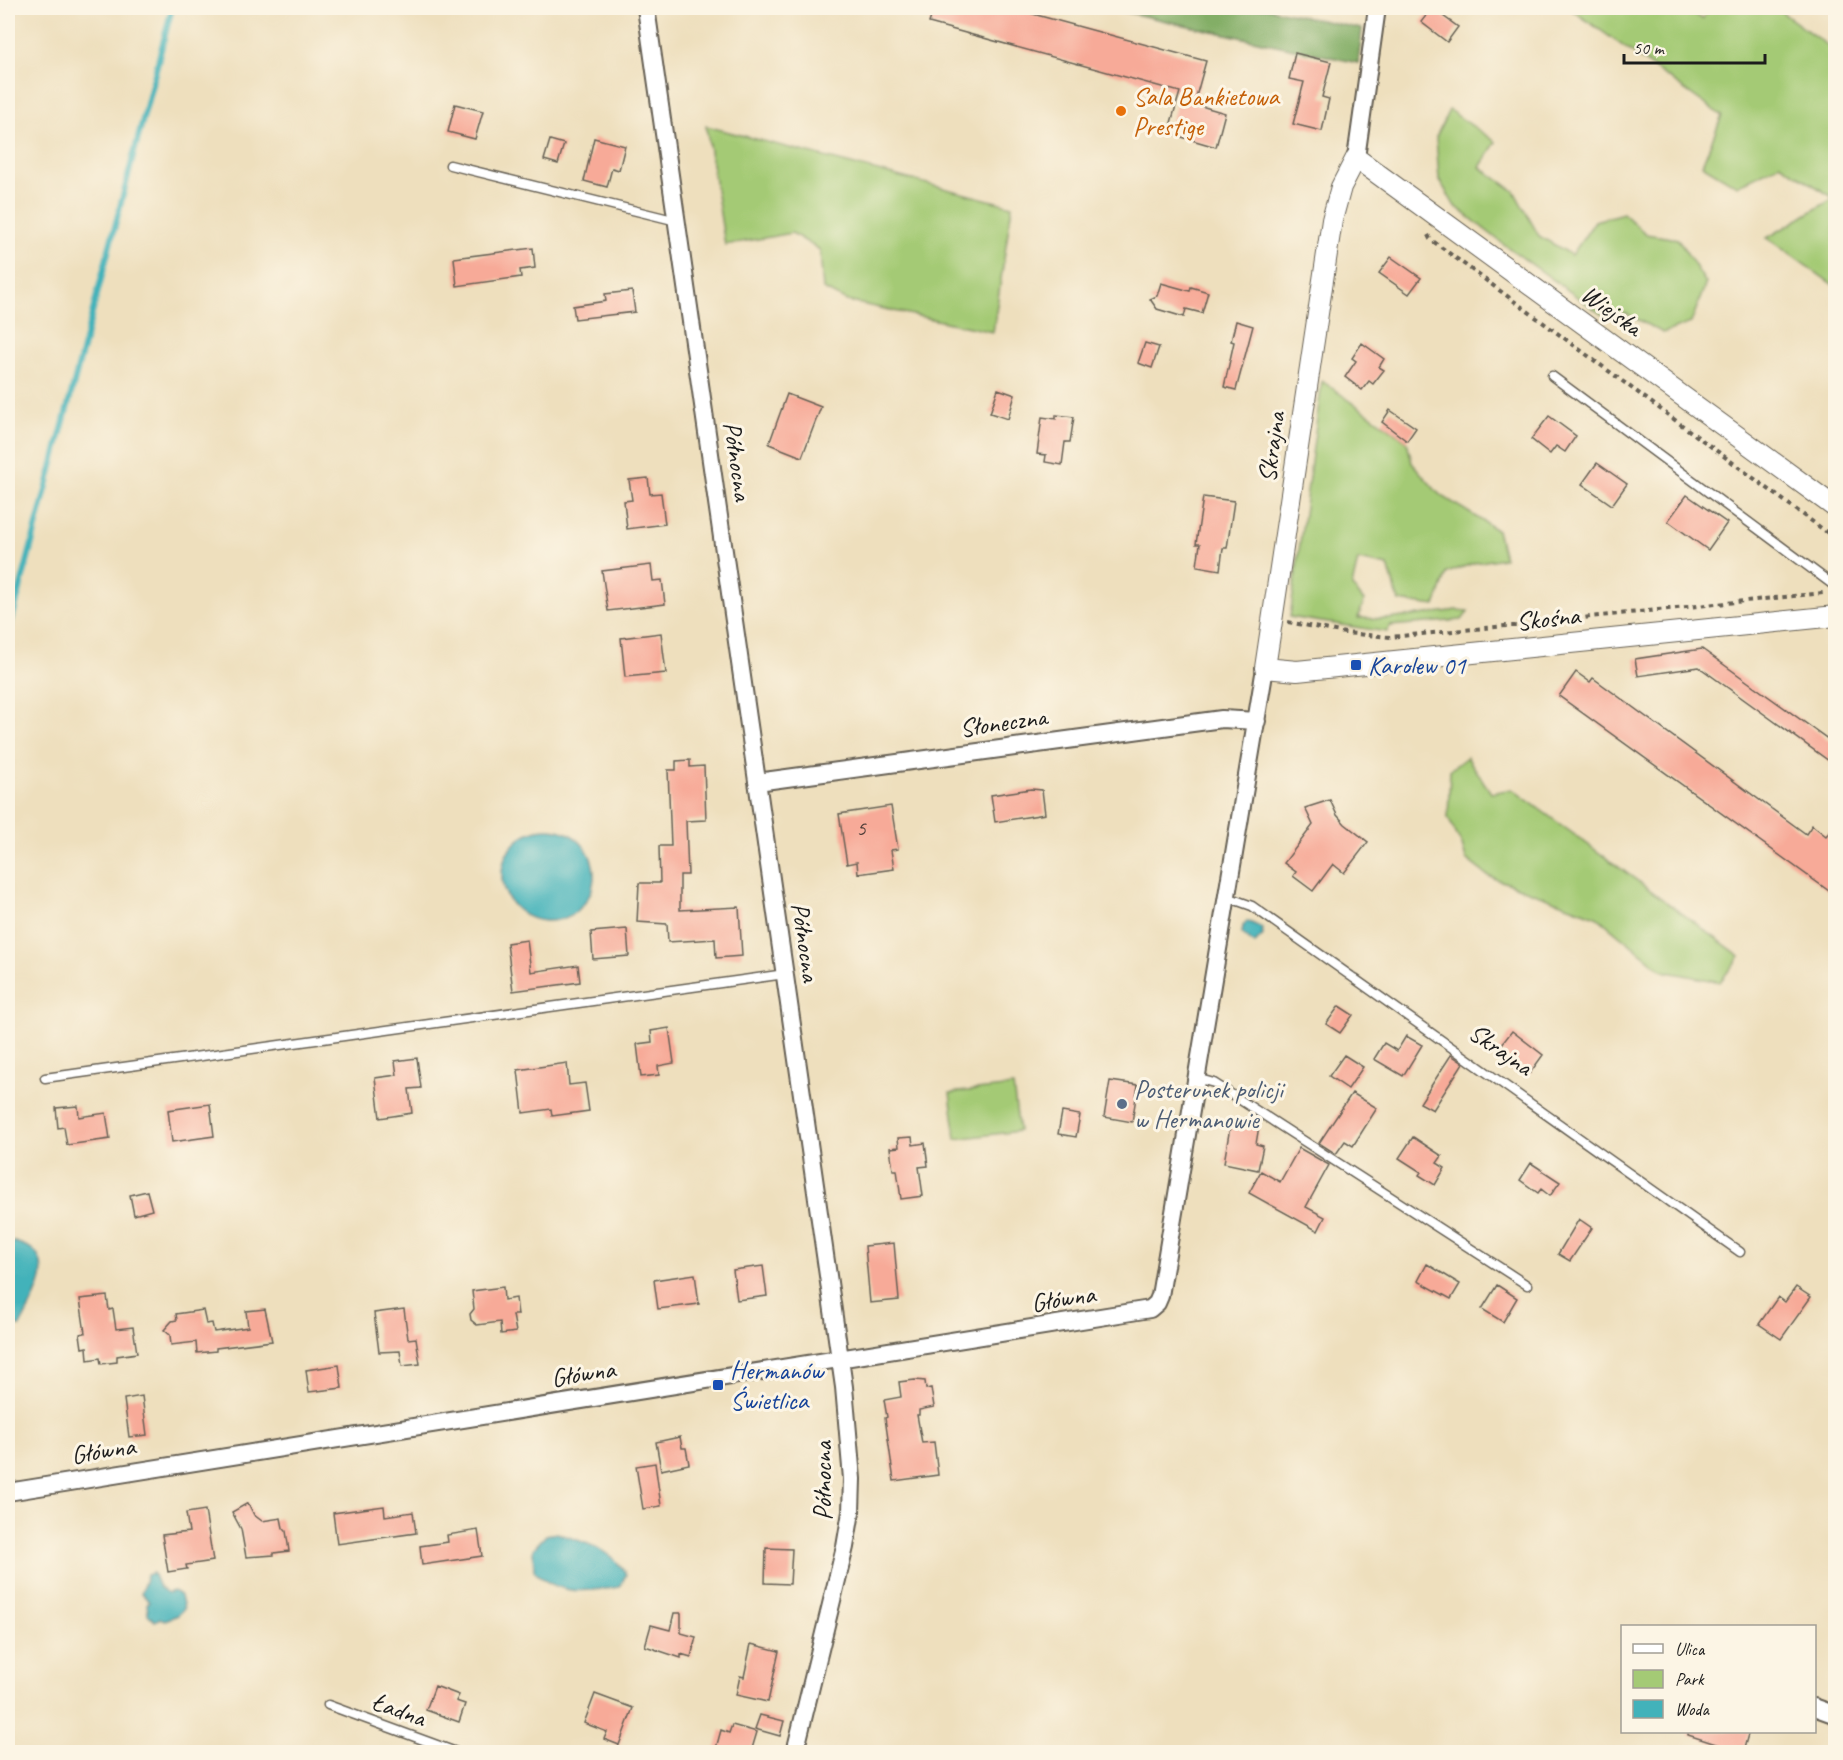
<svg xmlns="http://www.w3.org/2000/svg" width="1843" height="1760" viewBox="0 0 1843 1760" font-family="Caveat,sans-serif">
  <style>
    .green { fill: #a4ca75; stroke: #607348; stroke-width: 1.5 }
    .forest { fill: #83ae66; stroke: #506541; stroke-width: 1.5 }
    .water { fill: #42b2ba; stroke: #2f676b; stroke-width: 1.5 }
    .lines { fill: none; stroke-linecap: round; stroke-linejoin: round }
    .stream { stroke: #42b2ba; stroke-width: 6 }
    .building { fill: #f7aa98 }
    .service-casing { stroke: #666054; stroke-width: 11 }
    .minor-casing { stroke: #666054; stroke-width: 20 }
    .tertiary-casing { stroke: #666054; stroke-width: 22 }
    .path { stroke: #666054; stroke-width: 4; stroke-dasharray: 4.5 4.5; stroke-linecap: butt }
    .service { stroke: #fff; stroke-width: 8 }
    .minor { stroke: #fff; stroke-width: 16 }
    .tertiary { stroke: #fff; stroke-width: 20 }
    .food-dot { fill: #e8710a; stroke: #fcf5e5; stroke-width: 2 }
    .transit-dot { fill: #1a4fb4; stroke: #fcf5e5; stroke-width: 2 }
    .service-dot { fill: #5c6f8a; stroke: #fcf5e5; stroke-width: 2 }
    .labels { text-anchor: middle; stroke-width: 6; stroke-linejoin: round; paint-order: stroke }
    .number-label { font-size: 22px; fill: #53403b }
    .food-label { font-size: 26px; fill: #c56008; stroke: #fcf5e5; text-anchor: start }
    .street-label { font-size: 26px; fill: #1c1c1c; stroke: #fcf5e5 }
    .transit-label { font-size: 26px; fill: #164399; stroke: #fcf5e5; text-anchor: start }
    .service-label { font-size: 26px; fill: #4e5e75; stroke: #fcf5e5; text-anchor: start }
  </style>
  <rect width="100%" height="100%" fill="#fcf5e5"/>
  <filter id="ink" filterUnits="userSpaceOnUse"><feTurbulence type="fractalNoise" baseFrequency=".0167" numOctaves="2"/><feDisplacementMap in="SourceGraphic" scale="12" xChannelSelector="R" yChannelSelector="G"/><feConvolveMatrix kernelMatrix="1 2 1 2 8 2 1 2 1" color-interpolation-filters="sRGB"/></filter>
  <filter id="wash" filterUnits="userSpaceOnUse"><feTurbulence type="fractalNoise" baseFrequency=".008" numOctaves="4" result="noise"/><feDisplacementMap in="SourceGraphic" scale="24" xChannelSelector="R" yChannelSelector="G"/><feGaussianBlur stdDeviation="1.35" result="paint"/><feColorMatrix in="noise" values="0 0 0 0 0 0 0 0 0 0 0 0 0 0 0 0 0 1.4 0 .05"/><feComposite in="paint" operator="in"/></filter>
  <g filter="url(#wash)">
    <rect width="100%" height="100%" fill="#eedfbd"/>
    <path class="green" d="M1569,8H1686L1702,19L1711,8H1776L1835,51V286L1767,238L1834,198L1780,164L1737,186L1702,165L1722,116Z
      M1449,110L1496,142L1480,167L1514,191L1539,236L1572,255L1595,221L1623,213L1646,234L1678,239L1706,283L1691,323L1663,333L1625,313L1601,314L1502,243L1454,205L1439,179L1436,137Z
      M706,126L1012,206L993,332L847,301L823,289L820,250L792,233L725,245Z
      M1322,381L1407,441L1412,463L1439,494L1497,530L1504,558L1474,563L1447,573L1435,606L1399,601L1388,566L1358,560L1352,586L1364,601L1358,618L1388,619L1458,610L1468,611L1462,620L1390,626L1387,632L1290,617Z
      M1467,757L1491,793L1512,789L1740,956L1720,982L1663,971L1596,916L1488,876L1466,859L1462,845L1448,818L1450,770Z
      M1013,1086L1019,1131L956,1139L950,1093Z"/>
    <path class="forest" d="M1107,8H1267L1362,29L1358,63Z"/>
    <path class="water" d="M502 875a46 46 0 1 1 92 0a46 46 0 1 1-92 0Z
      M1247,921L1262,928L1263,935L1254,944L1242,933L1243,926Z
      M15,1242C20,1244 28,1246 33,1250C55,1269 30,1306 20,1326H8V1243Z
      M557,1533C583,1542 612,1549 626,1574L620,1587C587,1591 559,1597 534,1571L533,1549L546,1535Z
      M153,1573L159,1587L168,1593L172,1591C182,1594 182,1599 184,1609L178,1615L165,1620L160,1618L155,1621L148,1614L147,1604L149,1601L141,1593L147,1575Z"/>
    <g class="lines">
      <path class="stream" d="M8,635L172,8"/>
    </g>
    <g id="blocks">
      <path class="building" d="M934,8H1011L1206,61L1194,104L1225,113L1216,147L1168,133L1180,92L929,23Z
        M1432,8L1458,27L1447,42L1421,22Z
        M1295,53L1331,62L1322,97L1329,99L1322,131L1293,124L1304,82L1289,79Z
        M455,104L483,111L475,139L448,132Z
        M594,138L625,146L619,170L612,168L607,187L584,181Z
        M550,140L564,144L558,164L544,160Z
        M533,248L535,268L520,270L521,277L457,286L454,258Z
        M1391,257L1421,278L1409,294L1379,273Z
        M1161,283L1190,291L1191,287L1208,292L1202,313L1186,309L1184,317L1157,309L1150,299L1157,296Z
        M632,291L635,312L575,319L573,306L606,301L605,294Z
        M1236,321L1253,326L1236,390L1224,387L1234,342L1231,341Z
        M1145,343L1159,347L1152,368L1138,363Z
        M1362,343L1384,359L1379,367L1384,370L1373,384L1369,381L1362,390L1345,377L1356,361L1352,358Z
        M998,389L1015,395L1008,419L990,413Z
        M787,394L821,407L802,457L769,444Z
        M1390,410L1416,428L1407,441L1382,422Z
        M1056,415L1074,417L1070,442H1065L1062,465L1045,462L1046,455L1037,454L1042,417L1056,419Z
        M1549,416L1576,436L1565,452L1556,446L1550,454L1531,439Z
        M1597,463L1627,484L1612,505L1582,484Z
        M648,478L650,494L661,493L665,524L627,529L624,501L632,500L629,480Z
        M1687,495L1727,523L1708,550L1668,521Z
        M1203,497L1234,501L1227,548H1223L1220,570L1197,566L1200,544H1196Z
        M651,565L653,581L662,580L665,604L608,611L602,571Z
        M661,633L666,673L625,677L621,638Z
        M1702,649L1836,745V766L1699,667L1638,676L1635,659Z
        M1576,672L1590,682L1593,678L1806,834L1812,825L1826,836L1836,824V896L1559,696Z
        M690,760V767L704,766L706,820L686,821L688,875H680V910L739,907L742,956L716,958L715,939L668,942L667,924L637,922L639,883H660L659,846H671L668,770H676V761Z
        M1031,789L1042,790L1045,814L995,822L991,795Z
        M1330,800L1337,815L1345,824L1368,842L1344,873L1333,864L1313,891L1293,876L1296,872L1284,863L1313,825L1305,808Z
        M891,806L898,849L891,850L894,869L858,874L857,862L847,864L839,814Z
        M627,929L629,956L593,959L591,932Z
        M527,940L531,972L578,965L580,982L513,991L507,943Z
        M1339,1006L1353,1015L1340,1033L1326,1024Z
        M669,1028L674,1063L658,1066L659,1075L641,1077L637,1044L652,1042L651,1031Z
        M1512,1031L1543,1055L1530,1073L1498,1049Z
        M1406,1036L1422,1045L1403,1076L1374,1059L1384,1043L1397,1051Z
        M1344,1055L1363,1067L1348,1089L1329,1076Z
        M1451,1055L1463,1063L1433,1110L1420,1103Z
        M417,1058L421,1088L409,1089L412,1113L380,1118L375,1078L397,1075L395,1061Z
        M567,1063L569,1085L585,1083L589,1111L552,1116L551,1109L523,1113L518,1070Z
        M1110,1081L1138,1085L1132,1122L1104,1117Z
        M1352,1093L1377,1108L1353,1146L1345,1141L1336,1154L1319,1143Z
        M210,1104L214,1136L172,1142L168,1110Z
        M78,1106L79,1117L106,1113L110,1139L67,1145L64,1127L58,1128L56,1108Z
        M1062,1112L1080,1115L1076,1137L1058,1134Z
        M1231,1121L1259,1126L1256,1144L1263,1146L1258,1170L1224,1163Z
        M912,1137L913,1145L925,1143L928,1166L919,1167L923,1196L901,1199L897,1170H893L890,1148L899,1147L898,1138Z
        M1413,1137L1442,1156L1437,1163L1445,1168L1435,1185L1419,1175L1421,1172L1399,1158Z
        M1299,1148L1329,1165L1306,1207L1325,1217L1318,1231L1249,1193L1261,1171L1280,1182Z
        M1531,1163L1560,1182L1550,1196L1541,1189L1538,1193L1520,1180Z
        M147,1191L152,1210L134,1215L130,1195Z
        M1579,1219L1592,1228L1570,1261L1558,1254Z
        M894,1243L899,1300L870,1303L865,1246Z
        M1427,1264L1460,1284L1451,1299L1418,1281Z
        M763,1266L767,1296L737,1300L733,1270Z
        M695,1274L699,1304L658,1309L654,1280Z
        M1497,1285L1517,1298L1503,1322L1482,1309Z
        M503,1287L504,1300L516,1298L518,1315H513L516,1332L501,1334L500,1322L477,1325L471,1320L470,1314L474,1309L472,1291Z
        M1796,1287L1811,1297L1781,1339L1759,1324L1778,1297L1785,1302Z
        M107,1296L109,1310L113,1309L116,1329L133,1327L137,1353L117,1356V1362L101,1364L100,1358L88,1360L87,1347L82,1348L80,1334L85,1333L80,1299Z
        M265,1309L272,1341L216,1348V1351L197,1353L196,1342L171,1345L170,1335L164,1330L172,1321L177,1320L176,1314L203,1310L206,1324L212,1323L214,1332L248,1327L246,1311Z
        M404,1309L408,1339L416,1338L420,1364L402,1366L400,1351L379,1352L374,1313Z
        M339,1365L342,1388L309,1392L306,1370Z
        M915,1380L925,1381L926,1389L931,1388L934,1407L919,1410V1415H917L922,1443L934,1442L938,1475L894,1481L885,1418L887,1417L884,1400L901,1397L899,1382Z
        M142,1396L147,1435L129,1437L124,1399Z
        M680,1437L682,1448H686L689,1464L661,1470L656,1442Z
        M655,1463L661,1506L643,1509L636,1466Z
        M248,1503L254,1515L262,1521L281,1518L283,1528L286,1531L289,1551L274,1553V1555L246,1557L241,1529L232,1512Z
        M384,1506L385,1516L413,1512L416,1533L337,1544L333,1513Z
        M205,1510L213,1561L186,1565L187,1569L168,1572L162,1535L189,1532L186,1513Z
        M478,1530L482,1556L422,1565L420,1546L448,1542L447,1535Z
        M766,1548L792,1549L790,1584L765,1583Z
        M674,1613H681V1633L696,1637L691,1657L681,1654V1658L645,1646L651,1625L670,1630Z
        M751,1644L779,1651L768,1702L736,1695L740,1676L744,1677Z
        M435,1686L459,1695L456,1701L465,1704L459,1722L426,1710Z
        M595,1694L633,1708L619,1745L604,1739L607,1732L584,1723Z
        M760,1715L784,1721L780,1736L755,1729Z
        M732,1725L757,1732L751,1752H715L721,1730L729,1733Z
        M1688,1731H1749L1743,1752H1717L1719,1745L1688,1735Z"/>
    </g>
  </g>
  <g filter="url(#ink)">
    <use href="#blocks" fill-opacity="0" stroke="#666054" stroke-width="1.5"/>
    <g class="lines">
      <defs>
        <path id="service" d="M450,165L677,221
          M1552,376L1836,587
          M1227,897L1252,906L1740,1252
          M45,1078L785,974
          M1196,1078L1214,1083L1527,1285
          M328,1705L456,1752"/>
        <path id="minor" d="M646,8L844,1387L852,1479L851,1512L845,1547L795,1752
          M1356,158L1377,8
          M757,782L1222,719L1257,721
          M8,1492L1150,1309L1157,1303L1160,1296L1265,668
          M1814,1707L1836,1715"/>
        <path id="tertiary" d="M1836,508L1356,158L1341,187L1332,220L1265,668L1297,671L1836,616"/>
      </defs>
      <use href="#service" class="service-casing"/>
      <use href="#minor" class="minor-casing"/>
      <use href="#tertiary" class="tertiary-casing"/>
      <path class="path" d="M1428,235L1430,239L1836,539
        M1288,622L1345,633L1390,637L1506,626H1537
        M1550,624L1590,617L1823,593"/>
      <use href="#service" class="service"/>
      <use href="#minor" class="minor"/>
      <use href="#tertiary" class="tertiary"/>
    </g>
  </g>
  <circle class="food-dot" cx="1121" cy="111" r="6"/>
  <g class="transit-dot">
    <rect x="1350" y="659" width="12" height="12" rx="3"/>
    <rect x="712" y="1379" width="12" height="12" rx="3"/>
  </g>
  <circle class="service-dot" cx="1122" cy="1104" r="6"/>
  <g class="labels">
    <g class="number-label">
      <text x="861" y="835">5</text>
    </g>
    <g class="food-label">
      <text x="1133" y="105">Sala Bankietowa<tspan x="1133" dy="30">Prestige</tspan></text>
    </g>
    <g class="street-label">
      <text transform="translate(1612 310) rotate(36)" y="9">Wiejska</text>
      <text transform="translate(1271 447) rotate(-82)" y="9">Skrajna</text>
      <text transform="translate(738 461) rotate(82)" y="9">Północna</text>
      <text transform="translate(1548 618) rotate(-6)" y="9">Skośna</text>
      <text transform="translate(1003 722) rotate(-8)" y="9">Słoneczna</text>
      <text transform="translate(806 942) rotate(82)" y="9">Północna</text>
      <text transform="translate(1501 1049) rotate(35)" y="9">Skrajna</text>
      <text transform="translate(1063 1298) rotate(-9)" y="9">Główna</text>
      <text transform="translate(583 1373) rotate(-9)" y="9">Główna</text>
      <text transform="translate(103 1450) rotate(-9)" y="9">Główna</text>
      <text transform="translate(822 1481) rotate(-90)" y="9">Północna</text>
      <text transform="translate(399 1709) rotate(20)" y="9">Ładna</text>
    </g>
    <g class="transit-label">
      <text x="1368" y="674">Karolew 01</text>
      <text x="730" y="1379">Hermanów<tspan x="730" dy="30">Świetlica</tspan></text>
    </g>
    <g class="service-label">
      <text x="1134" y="1098">Posterunek policji<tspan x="1134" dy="30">w Hermanowie</tspan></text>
    </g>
  </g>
  <rect width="1843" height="1760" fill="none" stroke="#fcf5e5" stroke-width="30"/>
  <rect x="1621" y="1625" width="195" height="108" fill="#fcf5e5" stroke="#a29e95" stroke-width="1.5"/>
  <rect x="1633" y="1644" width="30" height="9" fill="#ffffff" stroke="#a29e95" stroke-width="1.5"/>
  <text x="1675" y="1655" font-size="18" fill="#1c1c1c">Ulica</text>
  <rect x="1633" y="1670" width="30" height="18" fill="#a4ca75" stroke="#a29e95" stroke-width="1.5"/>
  <text x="1675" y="1685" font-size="18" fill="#1c1c1c">Park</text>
  <rect x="1633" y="1700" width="30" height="18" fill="#42b2ba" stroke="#a29e95" stroke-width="1.5"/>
  <text x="1675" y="1715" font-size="18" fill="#1c1c1c">Woda</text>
  <path d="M1624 54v9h141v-9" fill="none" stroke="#1c1c1c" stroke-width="3"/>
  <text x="1633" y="54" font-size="18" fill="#1c1c1c" stroke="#fcf5e5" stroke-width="4.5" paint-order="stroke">50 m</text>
</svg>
